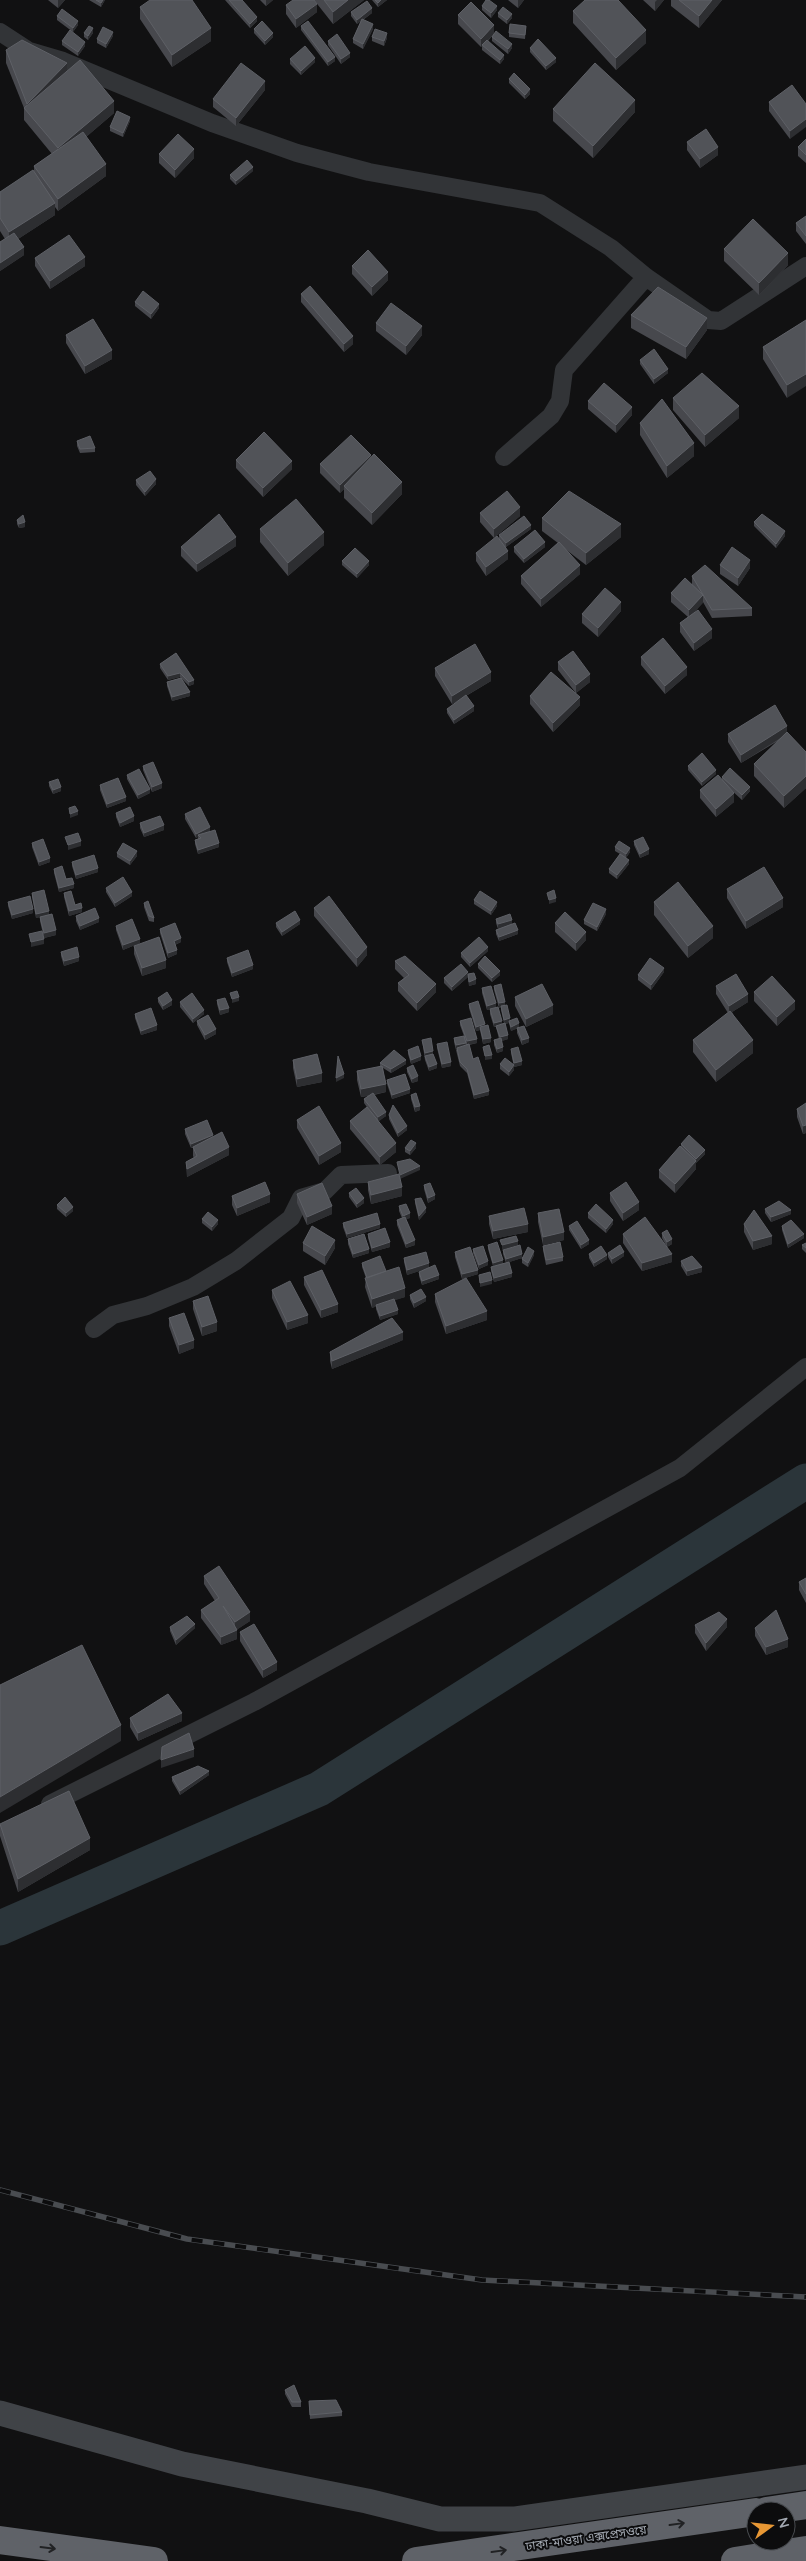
<svg xmlns="http://www.w3.org/2000/svg" width="806" height="2561" viewBox="0 0 806 2561" font-family="Quicksand,'Noto Sans Bengali',sans-serif">
  <style>
    .lines { fill: none; stroke-linecap: round; stroke-linejoin: round }
    .river { stroke: #2b353a; stroke-width: 35 }
    .street { stroke: #323437; stroke-width: 18 }
    .secondary { stroke: #404347; stroke-width: 25 }
    .highway { stroke: #5f6268; stroke-width: 28 }
    .rail-casing { stroke: #494c50; stroke-width: 5.5 }
    .rail { stroke: #0c0c0d; stroke-width: 4; stroke-dasharray: 11; stroke-linecap: butt }
    .wall { fill: #47484d }
    .shaded-wall { fill: #2d2e31 }
    .building { fill: #515358; stroke: #5e6066 }
    .oneway { stroke: #212224 }
    .labels { text-anchor: middle; stroke-width: 4; stroke-linejoin: round; paint-order: stroke }
    .street-label { font-size: 12px; fill: #a3a9b2; stroke: #0c0c0d }
  </style>
  <rect width="100%" height="100%" fill="#111112"/>
  <g class="lines">
    <path class="river" d="M0,1928L319,1789L806,1481"/>
    <path class="street" d="M0,32L29,51L63,61L212,123L297,153L369,172L540,203L611,248L646,277L708,320L721,321L806,266
      M504,457L551,416L560,401L564,370L646,277
      M94,1329L113,1315L147,1306L193,1287L236,1261L291,1218L301,1198L325,1191L341,1175L388,1173
      M50,1804L254,1702L680,1468L806,1367"/>
    <path class="secondary" d="M0,2413L182,2464L367,2501L440,2519H514L806,2477"/>
    <path class="highway" d="M766,2511L806,2505
      M0,2540L154,2561
      M416,2561L756,2512
      M735,2561L806,2550"/>
    <defs>
      <path id="rail" d="M0,2190L187,2239L482,2280L806,2297"/>
    </defs>
    <use href="#rail" class="rail-casing"/>
    <use href="#rail" class="rail"/>
  </g>
  <path class="wall" d="M48,0H65L58,8Z
    M89,0H105L101,7Z
    M225,0H242L257,21L250,28Z
    M260,0H273L266,6Z
    M314,0H364L333,24Z
    M372,0H387L378,7Z
    M508,0H524L518,8Z
    M643,0H664L655,11Z
    M671,0H722L699,28L671,6Z
    M286,5L317,12L296,28L286,14Z
    M482,6L497,10L491,18L482,10Z
    M140,7L211,41L172,67L140,19Z
    M573,11L646,43L616,70L573,23Z
    M351,12L372,13L363,20L373,29L363,49L353,43V39L361,21L357,24L351,16Z
    M498,13L512,18L507,24L498,17Z
    M458,15L494,34L512,48L508,54L492,41V37L493,35L488,41L504,59L500,64L482,50V46L481,47L458,24Z
    M57,16L78,25L73,32L57,20Z
    M301,26L335,61L328,66L301,30Z
    M526,26L525,39L509,37V33Z
    M254,29L273,37L265,45L254,33Z
    M84,33H93L88,40L84,37Z
    M113,36L106,48L97,43V39Z
    M372,37L387,38L384,46L372,41Z
    M62,41L85,46L78,56L62,45Z
    M328,41L350,57L341,64L328,45Z
    M530,48L556,62L546,70L530,52Z
    M6,50L67,71L114,113L86,137L106,176L58,211L55,207V215L18,239L24,255L0,271V242L5,239L0,231V192L34,171V166L52,154L24,120V108L6,63Z
    M290,59L315,62L301,75L290,64Z
    M509,79L530,94L525,99L509,83Z
    M265,90L236,126L213,107V99Z
    M769,102L806,104L790,139L769,111Z
    M553,109L635,112L593,158L553,121Z
    M130,121L123,137L110,131V127Z
    M806,139V163L798,156V147Z
    M687,142L718,155L700,168L687,150Z
    M159,154L194,158L175,178L159,163Z
    M253,171L236,185L230,179V175Z
    M806,216V244L796,231V223Z
    M724,249L788,265L759,295L724,261Z
    M35,258L85,266L50,289L35,266Z
    M352,266L388,280L372,296L352,274Z
    M301,294L353,344L344,352L301,302Z
    M135,302L159,308L151,319L135,306Z
    M631,315L707,330L686,359L631,328Z
    M806,320L787,398L763,359V347Z
    M376,323L422,335L406,355L376,331Z
    M66,335L112,359L85,374L66,343Z
    M640,360L668,373L654,384L640,364Z
    M673,398L739,418L705,447L673,410Z
    M588,401L632,415L616,433L588,409Z
    M640,423L694,456L667,478L640,435Z
    M77,441L95,448V452L80,453L77,446Z
    M236,460L292,469L263,497L236,468Z
    M320,464L402,494L372,525L344,498V489L340,493L320,473Z
    M136,480L156,484L145,496L136,485Z
    M480,513L520,516L494,538L480,522Z
    M542,518L621,537L586,565L565,549L580,574L541,607L521,584V576L558,543L542,531Z
    M17,520L25,527L19,528L17,524Z
    M754,522L785,536L776,548L754,526Z
    M260,529L324,545L288,576L260,542Z
    M531,529L506,547L508,559L486,576L476,561V553L499,539V535Z
    M236,546L197,572L181,556V547Z
    M514,547H545L524,563L514,552Z
    M342,561L369,565L357,578L342,565Z
    M720,565L750,568L738,586L720,574Z
    M692,576L752,608V616L712,618L703,602L693,614L712,638L694,651L680,632V623L688,617L671,602V593L692,584Z
    M621,611L598,637L582,623V614Z
    M176,653L194,684L189,686L181,678L190,696L172,701L167,686V682L181,678L180,677L168,680L160,668V664Z
    M641,657L687,675L665,694L641,665Z
    M558,662L590,682L576,693L580,705L553,732L530,704V696L575,692L558,670Z
    M435,668L491,681L466,696L474,711L454,724L447,713V709L463,698L452,704L435,676Z
    M787,733L806,752V788L784,808L754,776V764L781,739L741,763L728,742V734Z
    M143,766L162,788L152,792L143,770Z
    M688,766L716,774L702,786L688,770Z
    M127,775L150,793L138,799L127,779Z
    M722,777L750,791L742,800L729,788L734,802L716,817L700,798V790L722,780Z
    M49,782L61,791L53,794L49,786Z
    M100,785L126,801L107,808L100,790Z
    M116,813L134,821L120,827L116,817Z
    M185,814L210,831L207,832L219,847L198,854L195,844V840L198,839V837L196,838L185,819Z
    M140,823L164,830L144,837L140,828Z
    M634,841L649,854L640,858L634,845Z
    M32,843L50,862L39,866L32,847Z
    M615,847L630,852L626,858L629,864L617,879L609,873V869L620,854L615,851Z
    M117,853L137,856L130,865L117,857Z
    M72,862L98,872L76,879L72,866Z
    M54,869L66,879L74,888L59,892L54,873Z
    M106,888L132,896L115,907L106,892Z
    M727,889L783,907L746,929L727,898Z
    M32,893L49,915L56,935L44,938L40,921V917L36,918L32,897Z
    M64,893L75,905L82,912L69,916L64,897Z
    M474,900L497,906L491,915L474,904Z
    M8,902L33,913L12,919L8,906Z
    M654,902L713,938L688,958L654,915Z
    M144,903L154,918V922L149,921L144,907Z
    M314,908L367,955L357,967L314,916Z
    M606,914L597,931L584,924V920Z
    M76,916L99,922L80,930L76,921Z
    M496,919L512,924L518,934L499,941L496,934V930L509,925L498,929L496,923Z
    M276,923L300,924L282,936L276,927Z
    M555,923L586,940L576,951L555,932Z
    M116,926L140,943L123,950L116,930Z
    M160,929L181,942L175,945L177,954L168,958L160,933Z
    M134,946L166,968L142,976L134,954Z
    M488,951L470,967L461,957V953Z
    M61,952L79,961L64,966L61,956Z
    M227,958L253,969L232,977L227,962Z
    M395,961L436,992L417,1011L398,991V983L404,978L395,969Z
    M478,964L500,975L492,982L478,968Z
    M664,972L651,990L638,980V975Z
    M468,974L476,984L469,986L468,977L452,991L444,983V978Z
    M494,986L505,1005L510,1020L519,1028L529,1042L522,1045L517,1033V1028L511,1031L509,1023L505,1024L508,1039L501,1041L503,1051L497,1053L494,1045V1040L499,1039L496,1027H494L490,1014V1009L502,1024L504,1023L501,1010V1007L499,1008L494,990Z
    M716,986L748,1002L732,1012L753,1053L716,1082L693,1052V1040L728,1013L716,994Z
    M482,988L496,1007L487,1010L482,993Z
    M754,992L795,1009L777,1026L754,1001Z
    M515,997L553,1014L526,1027L515,1006Z
    M158,998L172,1005L163,1010L158,1002Z
    M217,1000L229,1012L220,1015L217,1004Z
    M180,1002L204,1014L193,1023L180,1007Z
    M469,1004L485,1026L491,1042L483,1044L480,1030L476,1031L469,1008Z
    M135,1014L157,1030L141,1035L135,1018Z
    M197,1021L216,1034L205,1040L197,1025Z
    M460,1021L477,1043L469,1045L473,1059L489,1095L474,1099L467,1073L460,1066L454,1042V1038L464,1036L460,1025Z
    M422,1040L433,1054L437,1068L429,1071L425,1060Z
    M437,1044L451,1066L442,1068L437,1048Z
    M511,1049L522,1065L514,1067L511,1053Z
    M408,1050L421,1060L411,1064L408,1054Z
    M293,1060L322,1082L297,1087L293,1068Z
    M380,1063L406,1064L391,1073L383,1068L386,1092L374,1095L386,1116L378,1121L396,1152L380,1165L350,1129V1121L369,1110L364,1103V1099L368,1096L361,1097L357,1080V1071L380,1067Z
    M500,1064L514,1070L509,1076L500,1069Z
    M407,1068L418,1081L412,1083L407,1072Z
    M387,1080L410,1093L392,1099L387,1084Z
    M411,1095L420,1110L415,1112L411,1099Z
    M806,1103V1133L803,1134L797,1117V1109Z
    M389,1115L407,1130L398,1137L389,1119Z
    M297,1120L341,1152L319,1165L297,1128Z
    M185,1129L213,1137L229,1155L187,1177L186,1162L194,1158L193,1156V1148H191L185,1134Z
    M681,1144L705,1154L696,1163V1169L675,1193L659,1178V1170L681,1147Z
    M405,1148H416L410,1155L405,1152Z
    M368,1182L402,1196L371,1204L368,1190Z
    M424,1185L435,1199L428,1203L424,1189Z
    M349,1193L364,1203L357,1208L349,1197Z
    M610,1193L639,1210L623,1221L610,1201Z
    M297,1194L332,1214L307,1225L297,1203Z
    M232,1196L270,1202L237,1216L232,1205Z
    M415,1199L426,1212L419,1220L415,1203Z
    M57,1205L73,1211L66,1217L57,1209Z
    M399,1206L410,1218L406,1219L415,1245L406,1248L397,1225V1220L402,1218L399,1211Z
    M765,1209L791,1214L771,1222L765,1213Z
    M538,1213L564,1240L543,1245L538,1222Z
    M588,1213L613,1224L606,1233L588,1218Z
    M489,1216L528,1232L493,1239L489,1224Z
    M202,1219L218,1224L212,1231L202,1223Z
    M343,1223L380,1228L347,1238L343,1227Z
    M744,1224L772,1244L753,1250L744,1232Z
    M569,1226L589,1244L581,1249L569,1230Z
    M782,1226L804,1238L788,1248L782,1230Z
    M662,1233L672,1244L667,1247L662,1238Z
    M368,1234L390,1247L372,1252L368,1238Z
    M623,1234L672,1262L642,1271L623,1243Z
    M348,1239L369,1253L353,1258L348,1244Z
    M303,1243L335,1248L325,1265L303,1251Z
    M806,1243V1253L802,1249V1245Z
    M488,1245L503,1264L506,1263L503,1254V1250L522,1257L534,1255L528,1267L522,1263V1258L509,1262L512,1277L494,1282L491,1271V1267L493,1266L488,1249Z
    M543,1246L563,1257V1261L546,1265L543,1250Z
    M473,1249L488,1265L479,1269L473,1253Z
    M455,1252L478,1274L462,1279L455,1257Z
    M608,1253L624,1256L612,1264L608,1257Z
    M589,1254L607,1259L594,1267L589,1258Z
    M404,1258L429,1267L439,1279L422,1285L419,1276V1272L428,1268L407,1275L404,1262Z
    M681,1261L702,1272L687,1276L681,1266Z
    M362,1263L386,1272L405,1297L394,1300L398,1314L380,1320L376,1309V1306L372,1308L365,1287L366,1278L362,1267Z
    M304,1277L338,1312L321,1318L304,1285Z
    M272,1290L308,1323L287,1330L272,1298Z
    M435,1294L487,1320L446,1334L435,1302Z
    M410,1295L426,1301L414,1308L410,1299Z
    M193,1301L217,1331L202,1336L193,1309Z
    M169,1318L194,1348L179,1354L169,1326Z
    M403,1340L332,1369L330,1361V1352Z
    M204,1576L250,1621L236,1630L237,1639L221,1645L201,1618V1610L215,1601L204,1584Z
    M806,1578V1603L799,1590V1582Z
    M695,1625L727,1627L706,1651L695,1633Z
    M170,1627L195,1628L176,1645L170,1631Z
    M755,1628L788,1647L766,1655L755,1636Z
    M240,1632L277,1670L263,1678L240,1641Z
    M130,1718L182,1721L138,1741L130,1727Z
    M209,1775L180,1795L172,1781V1777Z
    M0,1824L90,1850L18,1892L0,1836Z
    M285,2390L301,2402V2407H292L285,2394Z
    M309,2401L342,2412V2416L310,2419Z"/>
  <path class="shaded-wall" d="M58,0H65L58,8Z
    M103,0H105L101,7V3Z
    M266,0H273L266,6Z
    M348,0H364L333,24V12Z
    M381,0H387L378,7V3Z
    M518,0H524L518,8Z
    M657,0H664L655,11V2Z
    M712,0H722L699,28V16Z
    M317,4V12L296,28V19Z
    M497,6V10L491,18V13Z
    M372,8V13L357,24V20Z
    M512,14V18L507,24V20Z
    M257,17V21L250,28V24Z
    M78,21V25L73,32V28Z
    M373,24V29L363,49V44Z
    M494,25V34L481,47V39Z
    M93,28V33L88,40V36Z
    M211,28V41L172,67V55Z
    M646,30V43L616,70V58Z
    M113,32V36L106,48V44Z
    M273,33V37L265,45V41Z
    M387,33V38L384,46V41Z
    M85,42V46L78,56V52Z
    M512,44V48L508,54V49Z
    M350,53V57L341,64V59Z
    M504,55V59L500,64V60Z
    M335,57V61L328,66V62Z
    M315,58V62L301,75V71Z
    M556,58V62L546,70V66Z
    M67,63V75L27,112V104Z
    M265,81V90L236,126V118Z
    M530,89V94L525,99V95Z
    M635,100V112L593,158V146Z
    M114,101V113L58,161V148Z
    M130,117V121L123,137V133Z
    M806,119V127L790,139V131Z
    M718,147V155L700,168V159Z
    M194,149V158L175,178V170Z
    M106,164V176L58,211V199Z
    M253,167V171L236,185V181Z
    M55,203V215L9,245V232Z
    M24,247V255L0,271V263Z
    M788,253V265L759,295V283Z
    M85,257V266L50,289V281Z
    M388,272V280L372,296V287Z
    M159,304V308L151,319V314Z
    M707,318V330L686,359V347Z
    M422,326V335L406,355V346Z
    M353,336V344L344,352V344Z
    M112,350V359L85,374V366Z
    M668,369V373L654,384V379Z
    M806,374V386L787,398V385Z
    M739,406V418L705,447V435Z
    M632,407V415L616,433V425Z
    M694,443V456L667,478V466Z
    M371,455V464L344,486V489L340,493V485Z
    M292,461V469L263,497V488Z
    M156,479V484L145,496V492Z
    M402,482V494L372,525V513Z
    M520,507V516L494,538V529Z
    M25,522V527L19,528V524Z
    M621,524V537L586,565V553Z
    M531,525V529L506,547V543Z
    M785,531V536L776,548V544Z
    M324,532V545L288,576V563Z
    M236,537V546L197,572V564Z
    M545,542V547L524,563V559Z
    M508,551V559L486,576V567Z
    M750,560V568L738,586V578Z
    M369,561V565L357,578V574Z
    M580,565V574L541,607V599Z
    M703,595V603L689,618V610Z
    M621,602V611L598,637V628Z
    M712,629V638L694,651V643Z
    M687,667V675L665,694V686Z
    M491,672V681L452,704V696Z
    M180,673V677L168,680V676Z
    M590,674V682L576,693V685Z
    M194,680V684L189,686V682Z
    M190,692V696L172,701V697Z
    M580,697V705L553,732V723Z
    M474,706V711L454,724V720Z
    M787,726V734L741,763V755Z
    M716,770V774L702,786V782Z
    M806,776V788L784,808V796Z
    M162,783V788L152,792V787Z
    M61,787V791L53,794V790Z
    M750,787V791L742,800V795Z
    M150,789V793L138,799V795Z
    M734,793V802L716,817V809Z
    M126,797V801L107,808V804Z
    M78,811V815L70,818V814Z
    M134,816V821L120,827V823Z
    M164,825V830L144,837V833Z
    M210,827V831L200,836L198,835V837L196,838V834Z
    M81,841V846L68,850V845Z
    M219,843V847L198,854V850Z
    M630,848V852L626,858V854Z
    M649,849V854L640,858V854Z
    M137,851V856L130,865V861Z
    M50,858V862L39,866V862Z
    M629,860V864L617,879V875Z
    M98,868V872L76,879V875Z
    M74,884V888L59,892V888Z
    M132,892V896L115,907V903Z
    M556,898V902L549,904V900Z
    M783,898V907L746,929V921Z
    M497,902V906L491,915V911Z
    M82,908V912L69,916V911Z
    M33,909V913L12,919V915Z
    M606,909V914L597,931V927Z
    M49,911V915L36,918V914Z
    M99,918V922L80,930V926Z
    M300,920V924L282,936V932Z
    M512,920V924L498,929V924Z
    M713,926V938L688,958V946Z
    M56,930V935L44,938V933Z
    M518,930V934L499,941V937Z
    M586,932V940L576,951V943Z
    M181,938V942L174,945V941Z
    M44,939V944L31,947V942Z
    M140,939V943L123,950V945Z
    M367,947V955L357,967V958Z
    M488,947V951L470,967V963Z
    M177,950V954L168,958V953Z
    M79,957V961L64,966V961Z
    M166,960V968L142,976V968Z
    M253,965V969L232,977V973Z
    M664,968V972L651,990V985Z
    M500,971V975L492,982V978Z
    M468,972V977L452,991V987Z
    M476,979V984L469,986V982Z
    M436,984V992L417,1011V1003Z
    M748,994V1002L729,1014V1006Z
    M239,997V1001L232,1003V999Z
    M172,1000V1005L163,1010V1006Z
    M795,1001V1009L777,1026V1017Z
    M505,1002V1006L499,1008V1003Z
    M496,1003V1007L487,1010V1006Z
    M553,1005V1014L526,1027V1019Z
    M229,1008V1012L220,1015V1010Z
    M204,1010V1014L193,1023V1019Z
    M510,1018V1023L509,1021V1023L504,1024V1020Z
    M502,1021V1025L494,1027V1023Z
    M519,1023V1028L511,1031V1027Z
    M485,1024V1028L480,1027V1030L476,1031V1027Z
    M157,1025V1030L141,1035V1031Z
    M216,1029V1034L205,1040V1035Z
    M508,1035V1039L500,1042V1037Z
    M491,1038V1042L483,1044V1039Z
    M529,1038V1042L522,1045V1040Z
    M477,1039V1043L467,1045V1041Z
    M753,1040V1053L716,1082V1070Z
    M466,1043V1047L456,1050V1045Z
    M503,1047V1051L497,1053V1049Z
    M433,1051V1055L425,1057V1053Z
    M492,1055V1059L485,1060V1056Z
    M421,1056V1060L411,1064V1060Z
    M406,1060V1064L391,1073V1069Z
    M522,1061V1065L514,1067V1063Z
    M451,1062V1066L442,1068V1064Z
    M437,1064V1068L429,1071V1067Z
    M514,1065V1070L509,1076V1072Z
    M322,1073V1082L297,1087V1079Z
    M344,1074V1078L336,1082V1078Z
    M418,1076V1081L412,1083V1079Z
    M386,1084V1092L361,1097V1089Z
    M410,1089V1093L392,1099V1095Z
    M489,1091V1095L474,1099V1095Z
    M420,1106V1110L415,1112V1107Z
    M386,1112V1116L378,1122V1117Z
    M806,1125V1133L803,1134V1126Z
    M407,1126V1130L398,1137V1133Z
    M213,1135V1139L191,1148V1144Z
    M341,1143V1152L319,1165V1156Z
    M396,1143V1152L380,1165V1157Z
    M416,1143V1148L410,1155V1151Z
    M229,1147V1155L187,1177V1169Z
    M705,1150V1154L696,1163V1169L675,1193V1184L696,1161V1159Z
    M420,1166V1170L400,1179V1175Z
    M402,1187V1196L371,1204V1195Z
    M270,1194V1202L237,1216V1208Z
    M435,1195V1199L428,1203V1198Z
    M364,1198V1203L357,1208V1204Z
    M639,1202V1210L623,1221V1213Z
    M332,1206V1214L307,1225V1217Z
    M73,1207V1211L66,1217V1213Z
    M426,1208V1212L419,1220V1216Z
    M791,1210V1214L771,1222V1217Z
    M410,1213V1218L403,1220V1216Z
    M218,1220V1224L212,1231V1227Z
    M613,1220V1224L606,1233V1229Z
    M380,1224V1228L347,1238V1234Z
    M528,1224V1232L493,1239V1231Z
    M564,1232V1240L543,1245V1237Z
    M804,1234V1238L788,1248V1244Z
    M772,1236V1244L753,1250V1241Z
    M672,1239V1244L667,1247V1242Z
    M335,1240V1248L325,1265V1256Z
    M415,1240V1245L406,1248V1244Z
    M589,1240V1244L581,1249V1245Z
    M518,1241V1245L502,1250V1245Z
    M390,1242V1247L372,1252V1248Z
    M369,1249V1253L353,1258V1254Z
    M534,1251V1255L528,1267V1263Z
    M624,1252V1256L612,1264V1259Z
    M522,1254V1258L506,1263V1259Z
    M672,1254V1262L642,1271V1263Z
    M607,1255V1259L594,1267V1263Z
    M503,1260V1264L493,1267V1263Z
    M488,1261V1265L479,1269V1265Z
    M429,1263V1268L407,1275V1270Z
    M702,1267V1272L687,1276V1271Z
    M478,1270V1274L462,1279V1274Z
    M512,1273V1277L494,1282V1278Z
    M439,1275V1279L422,1285V1281Z
    M492,1280V1284L480,1287V1283Z
    M405,1288V1297L372,1308V1299Z
    M426,1297V1301L414,1308V1303Z
    M338,1304V1312L321,1318V1310Z
    M398,1310V1314L380,1320V1316Z
    M487,1311V1320L446,1334V1326Z
    M308,1315V1323L287,1330V1322Z
    M217,1322V1331L202,1336V1327Z
    M403,1332V1340L332,1369V1361Z
    M194,1340V1348L179,1354V1345Z
    M250,1612V1621L235,1631V1622Z
    M727,1619V1627L706,1651V1643Z
    M195,1624V1628L176,1645V1640Z
    M237,1630V1639L221,1645V1637Z
    M788,1639V1647L766,1655V1647Z
    M277,1662V1670L263,1678V1670Z
    M182,1713V1721L138,1741V1733Z
    M121,1725V1741L0,1813V1797Z
    M194,1749V1757L161,1768V1760Z
    M209,1771V1775L180,1795V1791Z
    M90,1838V1850L18,1892V1879Z"/>
  <path class="building" d="M96,0H103L101,3Z
    M150,0H192L211,28L172,55L140,7Z
    M229,0H242L257,17L250,24Z
    M293,0H314L317,4L296,19L286,5Z
    M324,0H348L333,12Z
    M375,0H381L378,3Z
    M486,0H489L497,6L491,13L482,6Z
    M585,0H618L646,30L616,58L573,11Z
    M679,0H712L699,16Z
    M367,1L372,8L357,20L351,12Z
    M471,2L494,25L481,39L458,15Z
    M503,7L512,14L507,20L498,13Z
    M62,9L78,21L73,28L57,16Z
    M362,19L373,24L363,44L353,39Z
    M262,21L273,33L265,41L254,29Z
    M308,21L335,57L328,62L301,26Z
    M510,24L526,26L525,35L509,33Z
    M89,26L93,28L88,36L84,33Z
    M103,27L113,32L106,44L97,39Z
    M375,29L387,33L384,41L372,37Z
    M70,30L85,42L78,52L62,41Z
    M496,31L512,44L508,49L492,37Z
    M337,34L350,53L341,59L328,41Z
    M538,39L556,58L546,66L530,48Z
    M22,40L67,63L27,104L6,50Z
    M487,40L504,55L500,60L482,45Z
    M305,46L315,58L301,71L290,59Z
    M80,60L114,101L58,148L24,108Z
    M241,63L265,81L236,118L213,99Z
    M595,63L635,100L593,146L553,109Z
    M514,73L530,89L525,95L509,79Z
    M792,85L806,104V119L790,131L769,102Z
    M117,111L130,117L123,133L110,127Z
    M706,129L718,147L700,159L687,142Z
    M83,132L106,164L58,199L34,166Z
    M178,134L194,149L175,170L159,154Z
    M806,139V155L798,147Z
    M247,160L253,167L236,181L230,175Z
    M33,170L55,203L9,232L0,218V192Z
    M806,216V236L796,223Z
    M753,219L788,253L759,283L724,249Z
    M14,233L24,247L0,263V242Z
    M69,235L85,257L50,281L35,258Z
    M368,250L388,272L372,287L352,266Z
    M310,286L353,336L344,344L301,294Z
    M658,287L707,318L686,347L631,315Z
    M143,291L159,304L151,314L135,302Z
    M391,303L422,326L406,346L376,323Z
    M93,319L112,350L85,366L66,335Z
    M806,320V374L787,385L763,347Z
    M654,349L668,369L654,379L640,360Z
    M702,373L739,406L705,435L673,398Z
    M604,383L632,407L616,425L588,401Z
    M662,399L694,443L667,466L640,423Z
    M264,432L292,461L263,488L236,460Z
    M351,435L371,455L340,485L320,464Z
    M90,436L95,448L80,449L77,441Z
    M374,454L402,482L372,513L344,486Z
    M150,471L156,479L145,492L136,480Z
    M507,491L520,507L494,529L480,513Z
    M569,491L621,524L586,553L542,518Z
    M296,499L324,532L288,563L260,529Z
    M219,514L236,537L197,564L181,547Z
    M762,514L785,531L776,544L754,522Z
    M23,515L25,522L19,524L17,520Z
    M524,516L531,525L506,543L499,535Z
    M535,530L545,542L524,559L514,547Z
    M497,536L508,551L486,567L476,553Z
    M559,542L580,565L541,599L521,576Z
    M732,547L750,560L738,578L720,565Z
    M355,548L369,561L357,574L342,561Z
    M705,565L752,608L712,610L692,576Z
    M685,578L703,595L689,610L671,593Z
    M605,588L621,602L598,628L582,614Z
    M698,610L712,629L694,643L680,623Z
    M663,638L687,667L665,686L641,657Z
    M475,644L491,672L452,696L435,668Z
    M573,651L590,674L576,685L558,662Z
    M176,653L194,680L189,682L180,673L168,676L160,664Z
    M551,672L580,697L553,723L530,696Z
    M181,678L190,692L172,697L167,682Z
    M466,695L474,706L454,720L447,709Z
    M775,705L787,726L741,755L728,734Z
    M787,732L806,752V776L784,796L754,764Z
    M702,753L716,770L702,782L688,766Z
    M153,762L162,783L152,787L143,766Z
    M730,768L750,787L742,795L722,777Z
    M139,769L150,789L138,795L127,775Z
    M718,775L734,793L716,809L700,790Z
    M118,778L126,797L107,804L100,785Z
    M58,779L61,787L53,790L49,782Z
    M75,806L78,811L70,814L69,808Z
    M130,807L134,816L120,823L116,813Z
    M200,807L210,827L196,834L185,814Z
    M160,816L164,825L144,833L140,823Z
    M215,830L219,843L198,850L195,840L201,838L198,835Z
    M78,833L81,841L68,845L65,837Z
    M643,837L649,849L640,854L634,841Z
    M43,839L50,858L39,862L32,843Z
    M619,841L630,848L626,854L615,847Z
    M123,843L137,851L130,861L117,853Z
    M620,854L629,860L617,875L609,869Z
    M94,855L98,868L76,875L72,862Z
    M62,866L66,879L72,878L74,884L59,888L54,869Z
    M764,867L783,898L746,921L727,889Z
    M123,877L132,892L115,903L106,888Z
    M678,882L713,926L688,946L654,902Z
    M44,890L49,911L36,914L32,893Z
    M554,890L556,898L549,900L547,893Z
    M71,891L75,905L81,903L82,908L69,911L64,893Z
    M480,891L497,902L491,911L474,900Z
    M30,896L33,909L12,915L8,902Z
    M329,896L367,947L357,958L314,908Z
    M148,901L154,918L149,916L144,903Z
    M593,903L606,909L597,927L584,920Z
    M95,908L99,918L80,926L76,916Z
    M295,911L300,920L282,932L276,923Z
    M565,912L586,932L576,943L555,923Z
    M52,914L56,930L44,933L40,917Z
    M510,914L512,920L498,924L496,919Z
    M132,919L140,939L123,945L116,926Z
    M175,923L181,938L174,941L177,950L168,953L160,929Z
    M515,923L518,930L499,937L496,930Z
    M42,931L44,939L31,942L29,934Z
    M159,937L166,960L142,968L134,946Z
    M479,937L488,947L470,963L461,953Z
    M77,947L79,957L64,961L61,952Z
    M248,950L253,965L232,973L227,958Z
    M405,956L436,984L417,1003L398,983L409,975L395,961Z
    M485,956L500,971L492,978L478,964Z
    M650,958L664,968L651,985L638,975Z
    M461,964L468,972L452,987L444,978Z
    M474,973L476,979L469,982L468,974Z
    M736,974L748,994L729,1006L716,986Z
    M772,976L795,1001L777,1017L754,992Z
    M501,984L505,1002L499,1003L494,986Z
    M542,984L553,1005L526,1019L515,997Z
    M491,986L496,1003L487,1006L482,988Z
    M237,991L239,997L232,999L230,993Z
    M167,992L172,1000L163,1006L158,998Z
    M192,993L204,1010L193,1019L180,1002Z
    M225,998L229,1008L220,1010L217,1000Z
    M478,1001L485,1024L476,1027L469,1004Z
    M507,1005L510,1018L504,1020L501,1006Z
    M498,1007L502,1021L494,1023L490,1009Z
    M151,1008L157,1025L141,1031L135,1014Z
    M730,1011L753,1040L716,1070L693,1040Z
    M208,1015L216,1029L205,1035L197,1021Z
    M471,1018L477,1039L467,1041L460,1021Z
    M517,1018L519,1023L511,1027L509,1021Z
    M505,1023L508,1035L500,1037L496,1026Z
    M488,1025L491,1038L483,1039L480,1027Z
    M524,1026L529,1038L522,1040L517,1028Z
    M464,1036L466,1043L456,1045L454,1038Z
    M431,1038L433,1051L425,1053L422,1040Z
    M501,1038L503,1047L497,1049L494,1040Z
    M447,1042L451,1062L442,1064L437,1044Z
    M469,1044L473,1059L478,1057L489,1091L474,1095L467,1069L460,1062L457,1048Z
    M489,1045L492,1055L485,1056L483,1047Z
    M418,1046L421,1056L411,1060L408,1050Z
    M518,1047L522,1061L514,1063L511,1049Z
    M394,1050L406,1060L391,1069L380,1063Z
    M317,1054L322,1073L297,1079L293,1060Z
    M433,1054L437,1064L429,1067L425,1056Z
    M338,1056L344,1074L336,1078Z
    M505,1058L514,1065L509,1072L500,1064Z
    M413,1065L418,1076L412,1079L407,1068Z
    M382,1066L386,1084L361,1089L357,1071Z
    M405,1074L410,1089L392,1095L387,1080Z
    M373,1093L386,1112L378,1117L364,1099Z
    M416,1093L420,1106L415,1107L411,1095Z
    M806,1103V1125L803,1126L797,1109Z
    M393,1105L407,1126L398,1133L389,1115Z
    M319,1106L341,1143L319,1156L297,1120Z
    M367,1107L396,1143L380,1157L350,1121Z
    M207,1120L213,1135L191,1144L185,1129Z
    M222,1132L229,1147L187,1169L186,1162L197,1156L193,1147Z
    M689,1135L705,1150L696,1159L681,1144Z
    M411,1140L416,1143L410,1151L405,1148Z
    M680,1146L696,1161L675,1184L659,1170Z
    M410,1159L420,1166L400,1175L397,1162Z
    M399,1174L402,1187L371,1195L368,1182Z
    M265,1182L270,1194L237,1208L232,1196Z
    M626,1182L639,1202L623,1213L610,1193Z
    M322,1183L332,1206L307,1217L297,1194Z
    M430,1183L435,1195L428,1198L424,1185Z
    M356,1188L364,1198L357,1204L349,1193Z
    M65,1197L73,1207L66,1213L57,1205Z
    M421,1198L426,1208L419,1216L415,1199Z
    M779,1201L791,1210L771,1217L765,1209Z
    M406,1204L410,1213L403,1216L399,1206Z
    M596,1204L613,1220L606,1229L588,1213Z
    M524,1208L528,1224L493,1231L489,1216Z
    M559,1209L564,1232L543,1237L538,1213Z
    M754,1210L772,1236L753,1241L744,1224Z
    M208,1212L218,1220L212,1227L202,1219Z
    M377,1213L380,1224L347,1234L343,1223Z
    M405,1217L415,1240L406,1244L397,1220Z
    M645,1217L672,1254L642,1263L623,1234Z
    M791,1220L804,1234L788,1244L782,1226Z
    M577,1221L589,1240L581,1245L569,1226Z
    M312,1226L335,1240L325,1256L303,1243Z
    M385,1228L390,1242L372,1248L368,1234Z
    M667,1230L672,1239L667,1242L662,1233Z
    M364,1234L369,1249L353,1254L348,1239Z
    M516,1236L518,1241L502,1245L500,1240Z
    M497,1242L503,1260L493,1263L488,1245Z
    M560,1242L563,1257L546,1260L543,1246Z
    M806,1243V1248L802,1245Z
    M520,1245L522,1254L506,1259L503,1250Z
    M620,1245L624,1252L612,1259L608,1253Z
    M483,1246L488,1261L479,1265L473,1249Z
    M601,1246L607,1255L594,1263L589,1254Z
    M470,1247L478,1270L462,1274L455,1252Z
    M528,1247L534,1251L528,1263L522,1259Z
    M426,1252L429,1263L407,1270L404,1258Z
    M380,1256L386,1271L367,1278L362,1263Z
    M692,1256L702,1267L687,1271L681,1261Z
    M509,1262L512,1273L494,1278L491,1267Z
    M435,1265L439,1275L422,1281L419,1272Z
    M399,1267L405,1288L372,1299L365,1278Z
    M322,1270L338,1304L321,1310L304,1277Z
    M490,1272L492,1280L480,1283L479,1275Z
    M466,1278L487,1311L446,1326L435,1294Z
    M290,1281L308,1315L287,1322L272,1290Z
    M421,1289L426,1297L414,1303L410,1295Z
    M208,1296L217,1322L202,1327L193,1301Z
    M394,1299L398,1310L380,1316L376,1305Z
    M184,1313L194,1340L179,1345L169,1318Z
    M392,1318L403,1332L332,1361L330,1352Z
    M219,1566L250,1612L235,1622L223,1606L237,1630L221,1637L201,1610L219,1598L204,1576Z
    M806,1578V1594L799,1582Z
    M776,1610L788,1639L766,1647L755,1628Z
    M719,1612L727,1619L706,1643L695,1625Z
    M187,1616L195,1624L176,1640L170,1627Z
    M254,1624L277,1662L263,1670L240,1632Z
    M82,1645L121,1725L0,1797V1685Z
    M168,1694L182,1713L138,1733L130,1718Z
    M189,1733L194,1749L161,1760L162,1747Z
    M198,1766L209,1771L180,1791L172,1777Z
    M69,1791L90,1838L18,1879L0,1824Z
    M294,2385L301,2402H292L285,2390Z
    M336,2400L342,2412L310,2415L309,2401Z"/>
  <defs><path id="oneway-shaft" d="M-6 0H5M1.5-3L5.5 0L1.5 3" fill="none" stroke-width="1.6" stroke-linecap="round" stroke-linejoin="round" transform="scale(1.25)"/></defs>
  <g class="oneway">
    <use href="#oneway-shaft" transform="translate(677 2524) rotate(-8)"/>
    <use href="#oneway-shaft" transform="translate(48 2548) rotate(7)"/>
    <use href="#oneway-shaft" transform="translate(499 2551) rotate(-8)"/>
  </g>
  <g class="labels">
    <g class="street-label">
      <text transform="translate(586 2538) rotate(-8)" y="4">ঢাকা-মাওয়া এক্সপ্রেসওয়ে</text>
    </g>
  </g>
  <g transform="translate(771 2526) rotate(75)"><circle r="24" fill="#0c0c0d" stroke="#484b4f"/>
  <path d="M0-4L9 19L0 12L-9 19Z" fill="#e79734"/>
  <text y="-8" font-size="14" font-weight="bold" text-anchor="middle" fill="#a3a9b2">N</text>
  </g>
</svg>
